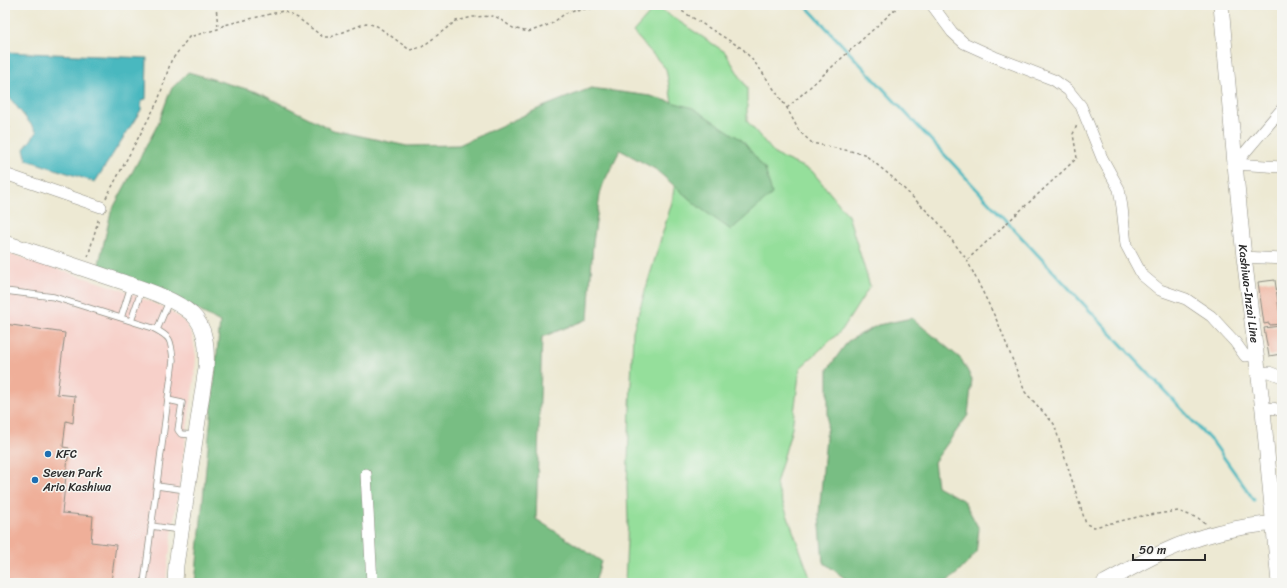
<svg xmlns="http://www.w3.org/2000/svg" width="1287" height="588" viewBox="0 0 1287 588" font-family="Sriracha,sans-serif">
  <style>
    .built { fill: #f7d0c9 }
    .green { fill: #95df9b; stroke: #608563 }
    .forest { fill: #78be83; stroke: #527457 }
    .water { fill: #49b8bf; stroke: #3a7275 }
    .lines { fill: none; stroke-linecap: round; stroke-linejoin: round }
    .stream { stroke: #49b8bf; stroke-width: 3 }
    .building { fill: #efaf99 }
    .lane-casing { stroke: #8c8a7f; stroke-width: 7 }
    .street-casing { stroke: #8c8a7f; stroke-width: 12 }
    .secondary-casing { stroke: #8c8a7f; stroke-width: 16 }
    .path { stroke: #8c8a7f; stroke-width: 1.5; stroke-dasharray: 3 3; stroke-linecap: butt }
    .lane { stroke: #fff; stroke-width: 5.5 }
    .street { stroke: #fff; stroke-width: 11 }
    .secondary { stroke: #fff; stroke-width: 15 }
    .poi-dot { fill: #1f6fb2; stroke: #f6f6f2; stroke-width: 1.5 }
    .labels { text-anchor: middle; stroke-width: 3; stroke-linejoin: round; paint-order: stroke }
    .street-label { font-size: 12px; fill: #2b2b2b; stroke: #f6f6f2 }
    .poi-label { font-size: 12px; fill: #2b2b2b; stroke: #f6f6f2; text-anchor: start }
  </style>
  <rect width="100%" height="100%" fill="#f6f6f2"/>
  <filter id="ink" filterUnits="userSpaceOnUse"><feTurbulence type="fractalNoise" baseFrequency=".025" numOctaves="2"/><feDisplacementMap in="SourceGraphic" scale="8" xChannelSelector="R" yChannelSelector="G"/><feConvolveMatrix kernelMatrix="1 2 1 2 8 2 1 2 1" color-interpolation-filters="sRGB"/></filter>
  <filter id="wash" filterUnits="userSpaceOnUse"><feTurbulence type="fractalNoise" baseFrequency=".012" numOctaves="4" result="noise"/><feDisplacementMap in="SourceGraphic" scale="16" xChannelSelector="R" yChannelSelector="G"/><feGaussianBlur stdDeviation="0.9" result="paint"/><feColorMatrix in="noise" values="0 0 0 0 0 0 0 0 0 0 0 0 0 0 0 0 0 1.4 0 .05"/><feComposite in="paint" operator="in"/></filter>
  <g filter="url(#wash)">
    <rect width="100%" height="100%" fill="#ede9d3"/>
    <path class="built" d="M5,252L126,291L169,310L186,323L193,338L196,357L194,381L167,570L166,583H5Z"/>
    <path class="green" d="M656,6L725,52L747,88V121L776,155L812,171L848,215L870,286L842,330L800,368L792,428L776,484L812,583H625L628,520L627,487L633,331L672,202L680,146L666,69L633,32Z"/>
    <path class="forest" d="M188,72L257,92L333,130L407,146L459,145L540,108L591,88L650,96L693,108L742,140L765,169L772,194L731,230L700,208L655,169L620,150L601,188L593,243L588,319L542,337L536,519L601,561L595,583H195L220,322L168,294L98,268L111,212L158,124L171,89Z
      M912,318L961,359L972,379L968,415L934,462L937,486L964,501L979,529L976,553L960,571L945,583H851L823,562L819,514L828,416V369L848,341L878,325Z"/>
    <path class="water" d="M5,52L147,58L146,99L142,100L141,110L95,182L27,160L24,149L37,132L5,92Z"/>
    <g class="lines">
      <path class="stream" d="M805,5L1215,445L1254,500"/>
    </g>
    <g id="blocks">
      <path class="building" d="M5,124L10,127L5,136Z
        M1275,280L1281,324L1270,325L1269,323L1264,324L1258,282Z
        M5,324L65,333L57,394L75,396L73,423L66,421L63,447L69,448L62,513L93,516L91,542L116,545L111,583H5Z
        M1280,326L1282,338L1281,354L1269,356L1264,328Z"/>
    </g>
  </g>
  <g filter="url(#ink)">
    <use href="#blocks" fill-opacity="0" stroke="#8c8a7f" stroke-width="1"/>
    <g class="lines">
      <defs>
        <path id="lane" d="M5,291L54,297L153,328C171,337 171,339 173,360L144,583
          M121,318L131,286
          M131,321L142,289
          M157,330L169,301
          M168,400L182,403L178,430L181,434L196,435
          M157,486L186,490
          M151,526L180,530"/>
        <path id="street" d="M932,5L952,32L964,43L995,57L1054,80L1068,90L1081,106L1102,158L1119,189L1122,207L1126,245L1142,275L1160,290L1186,299L1211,316L1235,342L1245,356L1256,355
          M1235,164L1282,109
          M1235,164L1282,167
          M5,174L101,207
          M1244,257L1282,259
          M1258,373L1269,372L1282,377
          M1263,410L1273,408L1282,411
          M366,474L372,583"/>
        <g id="secondary">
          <path id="s1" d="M1221,5L1235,164L1244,257L1263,410L1279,583"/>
          <path d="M5,243C44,255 82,268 120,281C143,289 174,298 192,314C207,328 207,350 206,368L176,565L175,583"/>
          <path d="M1104,583C1123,573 1143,561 1163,552C1200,535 1242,525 1282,523"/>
        </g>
      </defs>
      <use href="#lane" class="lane-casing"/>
      <use href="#street" class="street-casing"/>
      <use href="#secondary" class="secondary-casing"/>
      <path class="path" d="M216,5L218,29
        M672,5L743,49L760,69L787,108L799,131L812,143L864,154L892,177L938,222L967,260L999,325L1025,392L1054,424L1086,524L1094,527L1142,516L1178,511L1198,518L1205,523V524
        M787,108L900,5
        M106,198L158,101L171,61L189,37L218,29L224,25L283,11L298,18L323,37H331L366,23L377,26L410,50L422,47L456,21L473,17L495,16L513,28L528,32L551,24L566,13L573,10L599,8L609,6L610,5
        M88,257L99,217
        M967,260L1077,158L1073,134L1077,125"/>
      <use href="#lane" class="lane"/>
      <use href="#street" class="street"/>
      <use href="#secondary" class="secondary"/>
    </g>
  </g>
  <g class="poi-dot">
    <circle cx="48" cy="454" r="4"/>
    <circle cx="35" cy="480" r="4"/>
  </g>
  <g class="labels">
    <g class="street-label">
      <text dy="4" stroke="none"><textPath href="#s1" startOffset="290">Kashiwa-Inzai Line</textPath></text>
    </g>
    <g class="poi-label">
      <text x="56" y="458">KFC</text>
      <text x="43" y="477">Seven Park<tspan x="43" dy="14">Ario Kashiwa</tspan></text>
    </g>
  </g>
  <rect width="1287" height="588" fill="none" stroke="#f6f6f2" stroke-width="20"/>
  <path d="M1133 554v6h72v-6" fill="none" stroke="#2b2b2b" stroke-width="2"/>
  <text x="1139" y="554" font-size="12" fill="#2b2b2b" stroke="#f6f6f2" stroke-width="3" paint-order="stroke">50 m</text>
</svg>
